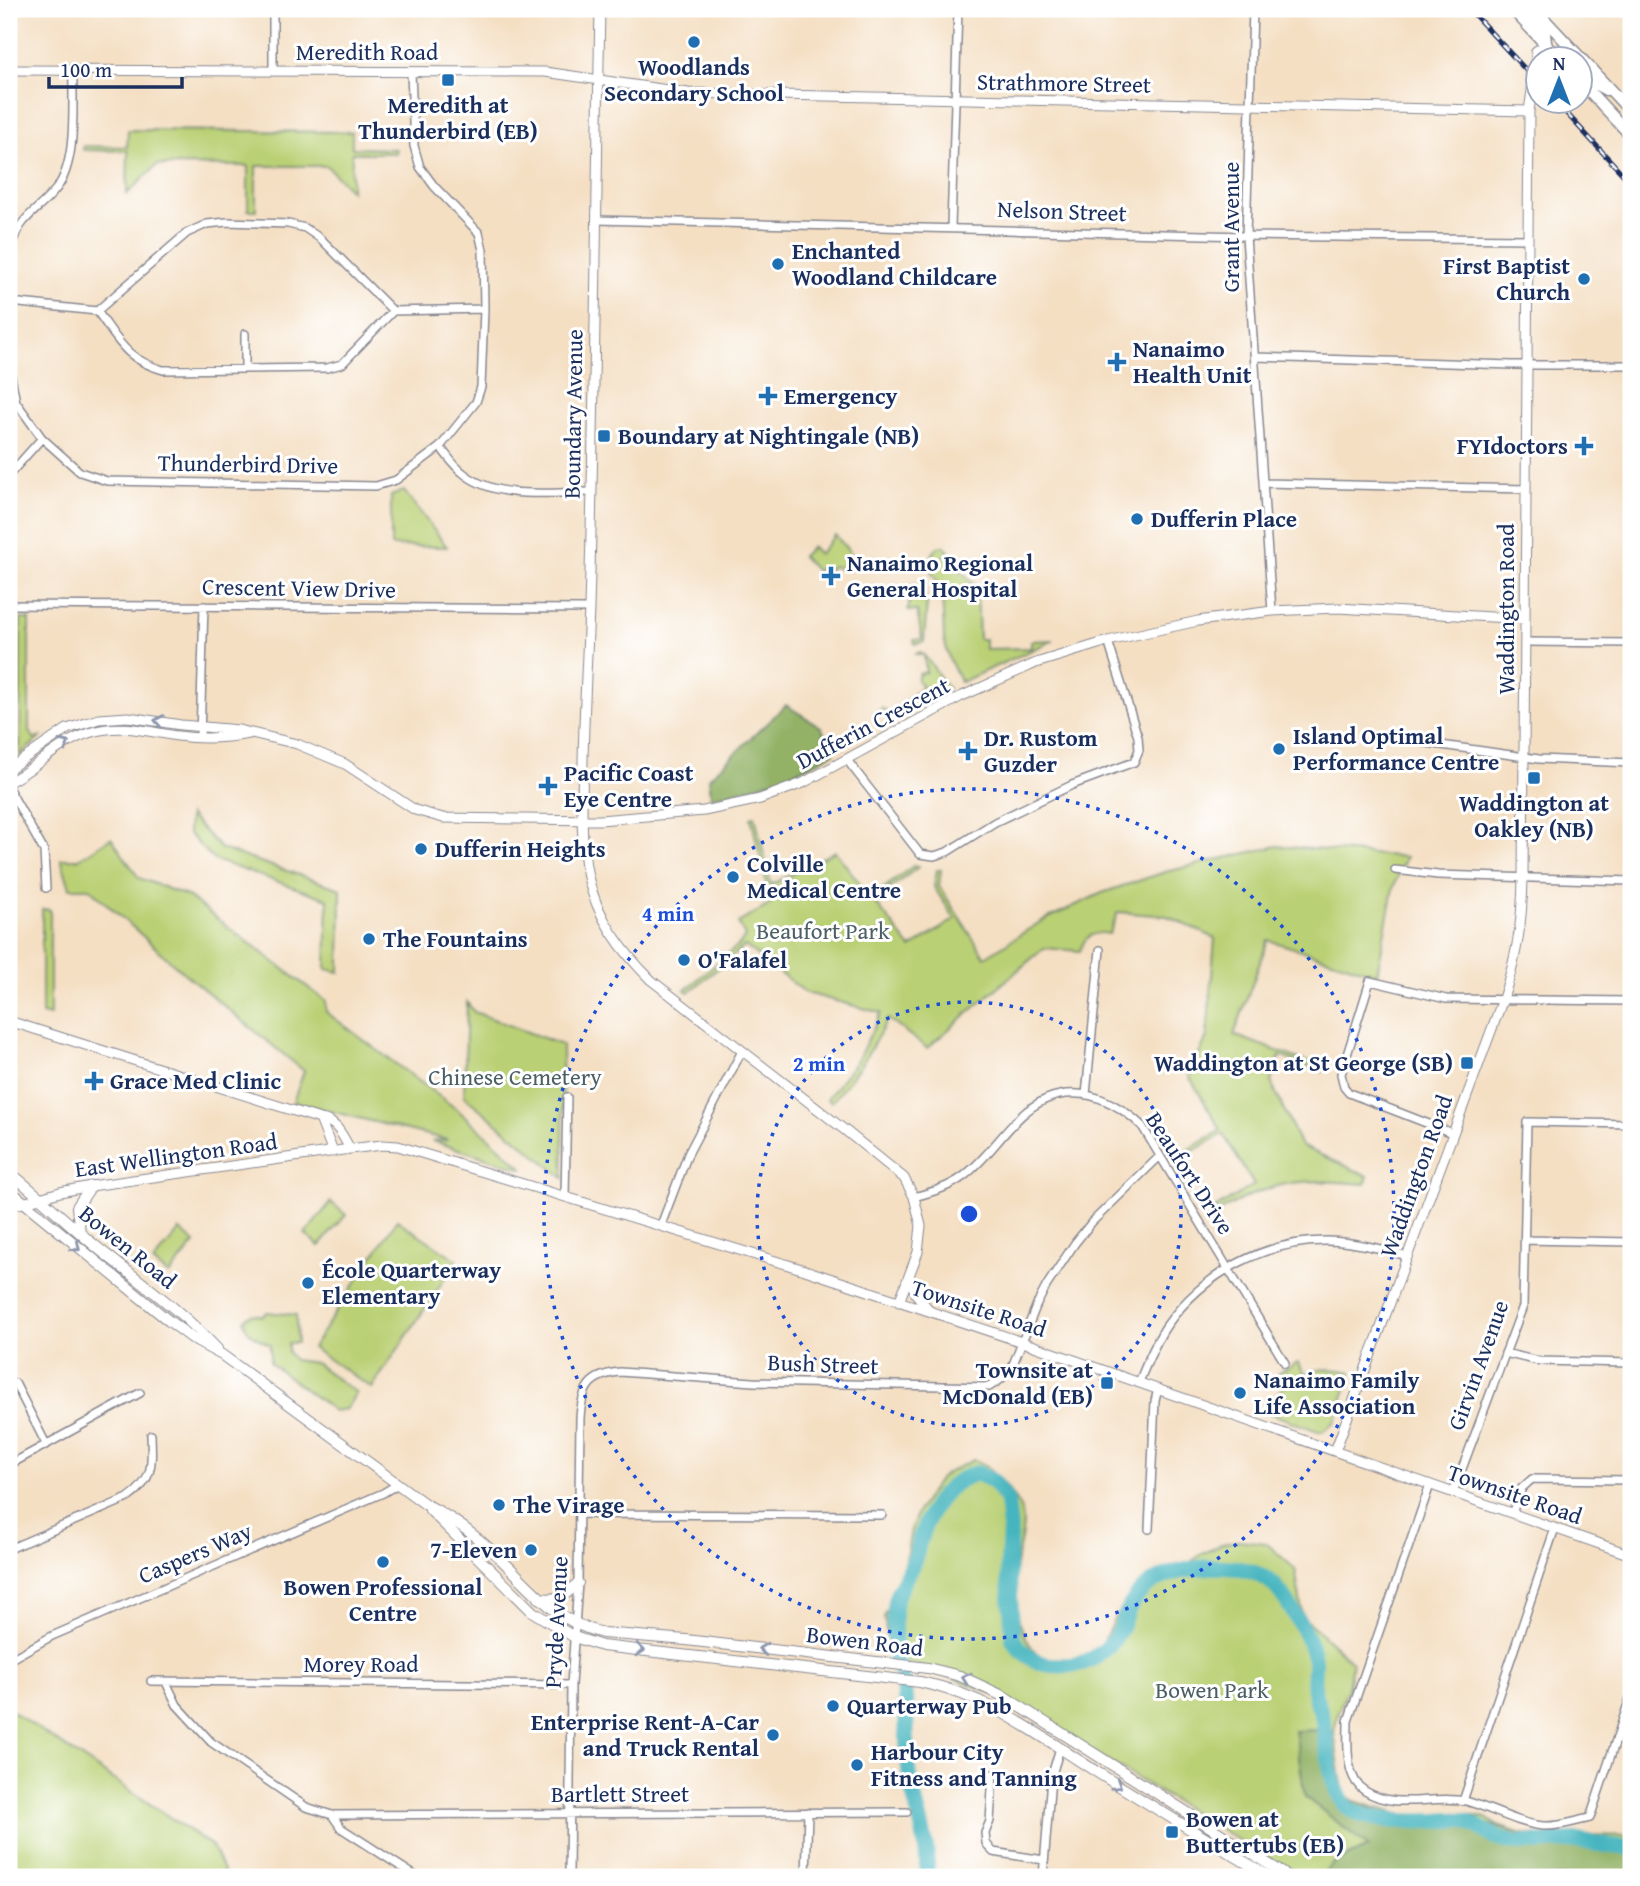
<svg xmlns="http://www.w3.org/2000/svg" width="1640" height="1886" viewBox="0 0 1640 1886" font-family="'Gentium Book Plus',serif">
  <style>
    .green { fill: #bad074; stroke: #6a8069; stroke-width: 2 }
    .forest { fill: #93b266; stroke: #577062; stroke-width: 2 }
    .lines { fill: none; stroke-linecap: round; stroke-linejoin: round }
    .river { stroke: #46b5bf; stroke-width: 16 }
    .minor-casing { stroke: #888790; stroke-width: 10 }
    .tertiary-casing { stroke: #888790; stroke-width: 11 }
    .secondary-casing { stroke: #888790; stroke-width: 12 }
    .primary-casing { stroke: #888790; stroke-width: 13 }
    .minor { stroke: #fff; stroke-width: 7 }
    .tertiary { stroke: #fff; stroke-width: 9 }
    .secondary { stroke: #fff; stroke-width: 10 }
    .primary { stroke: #fff; stroke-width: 10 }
    .rail-casing { stroke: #1b2f5e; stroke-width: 5 }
    .rail { stroke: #fff; stroke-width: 2.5; stroke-dasharray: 8; stroke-linecap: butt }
    .oneway { stroke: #8d97ae }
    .ring { fill: none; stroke: #1d4ed8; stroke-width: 3.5; stroke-dasharray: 3.5 7 }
    .poi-dot { fill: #1f6fb2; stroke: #fff; stroke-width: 2.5 }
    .labels { text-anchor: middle; stroke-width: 6; stroke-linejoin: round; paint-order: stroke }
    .street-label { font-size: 23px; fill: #1b2f5e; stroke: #fff }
    .poi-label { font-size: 23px; font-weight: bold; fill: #1b2f5e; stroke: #fff; text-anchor: start }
    .park-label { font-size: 23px; fill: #4b5f65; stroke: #fff }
    .centre { fill: #1d4ed8; stroke: #fff; stroke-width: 3.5 }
    .ring-label { font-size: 21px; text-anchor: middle; font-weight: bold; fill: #1d4ed8; stroke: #fff; stroke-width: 6; stroke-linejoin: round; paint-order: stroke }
  </style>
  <rect width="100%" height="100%" fill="#fff"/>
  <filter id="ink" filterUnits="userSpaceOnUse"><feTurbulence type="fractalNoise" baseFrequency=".0143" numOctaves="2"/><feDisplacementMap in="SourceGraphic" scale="14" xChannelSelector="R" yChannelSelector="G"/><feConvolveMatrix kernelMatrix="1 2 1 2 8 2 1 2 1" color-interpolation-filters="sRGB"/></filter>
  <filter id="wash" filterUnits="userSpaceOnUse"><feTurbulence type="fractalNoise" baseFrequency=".00686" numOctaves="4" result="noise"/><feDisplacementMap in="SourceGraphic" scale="28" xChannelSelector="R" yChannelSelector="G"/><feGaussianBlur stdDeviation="1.57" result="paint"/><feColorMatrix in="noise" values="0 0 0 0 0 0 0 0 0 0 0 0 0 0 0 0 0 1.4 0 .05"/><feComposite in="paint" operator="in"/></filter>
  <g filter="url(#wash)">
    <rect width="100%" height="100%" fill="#f4dfc3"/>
    <path class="green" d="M128,130L352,132V148L396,149V153H352L351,191L327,166H256V210H248V166L157,165L127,194L128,151L83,150V146L127,147Z
      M404,491L447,547L391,546V496Z
      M835,535L855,558L853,561L856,564L850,570L844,564L838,569L835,566L831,567L828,572L823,568L816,571L802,556L812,547L819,554Z
      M943,546L949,551L945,555L977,587L979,639H985V649L1031,648V641L1054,640L961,682L949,659L944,638L942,590L931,571L932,554L938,547Z
      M915,584L922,587L927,602L924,642L915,644L914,640L922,639L917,611H908L911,592L907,588Z
      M21,619H29V732L34,738L41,737L20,755Z
      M920,652C929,657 939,678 948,688L893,718L877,713L882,708L891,715L922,686L917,680L919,674L926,672L924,655L916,654Z
      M189,815L221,849L341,889L340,972L326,969L328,899L214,860L188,833Z
      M755,816L771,885L835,851L871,898L913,866L918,867L874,901L911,948L955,919L934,887L937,870H941L939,886L985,957L1042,921L1102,893L1165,872L1277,846L1406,857L1393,888L1377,974L1268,940L1234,1035L1323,1068L1322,1072L1280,1056L1271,1082L1301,1146L1368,1176L1365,1184C1301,1178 1271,1180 1215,1214L1213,1210L1254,1185L1223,1134L1181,1158L1179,1155L1221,1130L1189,1076L1207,1037L1215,938L1167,916L1118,912L1109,934C1095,931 1084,936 1080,951L1044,948L927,1048L888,1019L863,1062L832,1102L827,1099L858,1059L881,1013L806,993L745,946L689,992L685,990L741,943L745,936L738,923L771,904L751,817Z
      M111,838L139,878L187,896L326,1001V1012L459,1111L524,1169L432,1141L448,1140L293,1102L304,1071L185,974L89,888H70L61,859H79Z
      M42,909L50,910V1016L42,1014Z
      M467,1002L474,1012L562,1045L564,1178L464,1096Z
      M331,1202L346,1215L319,1246L305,1234Z
      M397,1220L457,1260L372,1388L312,1348Z
      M180,1230L195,1243L169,1275L153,1262Z
      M267,1312L296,1315L297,1343H288V1352L294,1360L315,1363L356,1393L346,1409L334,1411L270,1363V1345C259,1338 245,1334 244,1320C250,1314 254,1313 263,1316Z
      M1298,1362L1304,1372L1303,1374C1320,1368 1335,1368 1352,1372L1335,1421L1324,1431H1318L1266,1412L1277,1393L1285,1386L1278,1373Z
      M973,1460C991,1464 1023,1502 1023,1520C1023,1538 1016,1556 1015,1574C1013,1616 1025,1672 1079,1666L1102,1645L1114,1619L1122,1609L1147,1588L1178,1571L1202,1554L1222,1544L1239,1540L1266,1543L1295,1569L1303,1617L1352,1662L1348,1689L1339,1709L1334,1732L1343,1793L1354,1801L1409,1817L1431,1818L1453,1814L1475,1816L1486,1818L1498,1826L1521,1834L1557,1838L1583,1835L1631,1836V1877H1299L1003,1697L915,1664H890L884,1616L904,1571L911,1529L918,1511L940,1478L947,1473Z
      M9,1709L212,1846L226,1877H9Z"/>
    <path class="forest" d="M786,705L821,727L834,753C790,776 760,787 711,797L709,778Z
      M1317,1730L1335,1757L1346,1798L1414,1825L1484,1823L1567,1847L1631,1840V1877H1319L1335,1862L1369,1847L1305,1797L1295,1731Z"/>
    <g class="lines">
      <path class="river" d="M926,1877C931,1845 917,1814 911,1783C905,1751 908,1719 904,1687C902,1675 896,1663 895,1651C894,1637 894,1622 894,1608C895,1589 912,1572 916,1554C924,1520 941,1483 977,1473L994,1482L1007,1501L1010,1529L1008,1565L1013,1639C1020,1652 1036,1664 1051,1665C1076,1667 1095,1663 1112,1642C1126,1625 1123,1607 1145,1588C1173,1564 1246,1557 1274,1585C1286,1597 1309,1637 1313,1654C1316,1666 1312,1679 1314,1691C1315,1699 1320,1707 1322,1716C1328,1741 1328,1802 1356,1813C1381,1822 1409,1822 1435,1821C1443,1821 1453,1819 1462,1820C1478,1823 1493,1840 1510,1842C1532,1845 1556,1840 1579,1841C1593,1842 1619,1849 1631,1847"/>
    </g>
  </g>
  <g filter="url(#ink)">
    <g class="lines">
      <defs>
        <path id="minor" d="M273,9V71
          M1253,9L1246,236L1272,611
          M73,71C72,104 78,162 56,189C39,211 21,215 12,244L9,366L16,402L42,438L80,472L107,481L376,486L396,480L440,447L476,402L481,387L484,309L483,250L479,233L434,186L420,167L414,146L411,72
          M596,220L1246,236L1527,239
          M951,227L958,9
          M10,302L97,311L187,233L207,224L227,222L288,224L305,228L321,239L393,311L484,309
          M97,311C119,341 125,359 163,370L327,368L342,364L393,311
          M245,334V369
          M1256,357L1512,365H1631
          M440,447C447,455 453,465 462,472C496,501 549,492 591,492
          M9,475L42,438
          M1264,483L1526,489
          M9,605L589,609
          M1525,642L1631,643
          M200,737L204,606
          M1420,742L1539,759L1631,763
          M847,760L920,854L934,856L947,852L995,822L1072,785L1134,762L1139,750L1138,737L1108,641
          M9,789L44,851L46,888
          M1395,870L1438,875L1631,881
          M1086,1095L1100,950
          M1452,1133L1349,1093L1344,1087L1341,1074L1370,981L1446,999L1631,1001
          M565,1196L567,1097
          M914,1197C932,1192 950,1187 964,1176C986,1159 1001,1135 1021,1116C1061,1079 1106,1092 1142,1126L1285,1363
          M661,1225L688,1154L742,1051
          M1524,1240L1631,1242
          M1505,1353L1538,1361L1631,1363
          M1139,1382C1147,1363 1155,1342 1167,1325C1203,1274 1265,1240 1328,1241C1356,1242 1381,1249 1407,1256
          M15,1383L46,1444
          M9,1465L140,1393
          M1430,1485L1348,1721C1348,1742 1344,1778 1365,1791C1397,1811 1433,1794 1466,1801C1491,1808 1516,1823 1543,1826C1559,1827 1575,1821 1590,1818L1631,1695
          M1453,1493L1523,1306L1527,1122L1631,1124
          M1512,1513L1522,1488L1532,1479L1631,1480
          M580,1514L882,1515
          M1149,1529L1155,1401L1158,1389
          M9,1549L128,1498C154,1480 152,1464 151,1435
          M9,1660L52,1636L383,1493L398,1484
          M151,1681L571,1685
          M166,1682L177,1705L211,1742L306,1807L332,1815L341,1828L417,1877
          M993,1774L990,1821L985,1833L986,1843L993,1852L1044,1860
          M1463,1801L1555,1528
          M332,1815L907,1812
          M569,1877L571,1685L578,1583L580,1418C582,1388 589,1375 620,1372L753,1382L989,1387L1000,1380L1012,1367L1037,1304L1047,1285L1075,1243L1092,1222L1160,1156
          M806,1877L808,1812
          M1043,1877L1051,1778L1060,1748"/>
        <path id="tertiary" d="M600,9C596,208 595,408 589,608C587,659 584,710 583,761C582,800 580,839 588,877C597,918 622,951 651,980L846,1131L904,1178L914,1197L921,1226L918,1252L899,1302
          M1542,60L1547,44
          M9,70L545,72L688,93L1529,111
          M1535,70L1536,51L1547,44
          M9,769L67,729L99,719L128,717L181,725L239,730L297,744L345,764L415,810L443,818L600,820L704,811L760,799L803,783L960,697L1036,663L1108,641L1198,621L1272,611L1338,608L1525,619
          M9,782C38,767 60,741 92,732C122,723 149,732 178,736C200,739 227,738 249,734
          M9,1021L320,1119C337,1121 342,1135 350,1149
          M320,1119L333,1152
          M9,1207L60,1192L91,1186L350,1149L382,1145L398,1146L805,1270L1034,1346L1631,1555
          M909,1276L916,1294L930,1311
          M1335,1451L1503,999C1517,954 1522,926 1523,879L1529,111L1534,77L1538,66"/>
        <path id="secondary" d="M9,1172C40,1196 68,1224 99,1249C139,1281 182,1311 217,1349
          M9,1190L169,1321L196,1341L222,1355L425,1504C458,1520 485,1543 511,1569C539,1597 562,1624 603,1633L686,1640L928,1668L960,1676L1005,1697L1289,1877
          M80,1233L77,1207L91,1186
          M430,1510L533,1612L574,1637L602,1646L920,1682C991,1696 1041,1737 1100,1774C1156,1809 1213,1843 1270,1877
          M539,1598C558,1601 565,1596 578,1583"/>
        <path id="primary" d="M1512,9L1560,60
          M1524,9L1545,33L1546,42
          M1535,9L1631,112
          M1580,68L1595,84L1606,90
          M1580,81L1631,136"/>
      </defs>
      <use href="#minor" class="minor-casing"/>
      <use href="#tertiary" class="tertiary-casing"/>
      <use href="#secondary" class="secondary-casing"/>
      <use href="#primary" class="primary-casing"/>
      <use href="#minor" class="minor"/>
      <use href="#tertiary" class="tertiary"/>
      <use href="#secondary" class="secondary"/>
      <use href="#primary" class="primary"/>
      <defs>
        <path id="rail" d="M1469,9L1538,83
          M1556,102L1631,183"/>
      </defs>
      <use href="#rail" class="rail-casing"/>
      <use href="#rail" class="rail"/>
    </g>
    <defs><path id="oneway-chevron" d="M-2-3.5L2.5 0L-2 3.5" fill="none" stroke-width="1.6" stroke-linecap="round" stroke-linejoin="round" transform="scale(1.75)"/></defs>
    <g class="oneway">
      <use href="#oneway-chevron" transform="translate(159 721) rotate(-170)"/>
      <use href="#oneway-chevron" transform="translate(65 744) rotate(-30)"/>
      <use href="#oneway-chevron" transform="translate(76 1247) rotate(39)"/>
      <use href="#oneway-chevron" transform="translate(763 1649) rotate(-174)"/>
      <use href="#oneway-chevron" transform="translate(640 1650) rotate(6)"/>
      <use href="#oneway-chevron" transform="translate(966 1678) rotate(-160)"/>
      <use href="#oneway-chevron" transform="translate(1117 1785) rotate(32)"/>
    </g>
  </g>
  <g class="ring">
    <circle cx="969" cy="1214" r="212"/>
    <circle cx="969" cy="1214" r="425"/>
  </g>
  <g class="poi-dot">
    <circle cx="694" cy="42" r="7"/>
    <rect x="441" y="73" width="14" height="14" rx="3.5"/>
    <circle cx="778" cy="264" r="7"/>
    <circle cx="1584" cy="279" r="7"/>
    <path d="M1113.5 351.5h7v7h7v7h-7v7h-7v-7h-7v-7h7z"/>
    <path d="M764.5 385.5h7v7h7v7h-7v7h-7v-7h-7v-7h7z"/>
    <rect x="597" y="429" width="14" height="14" rx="3.5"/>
    <path d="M1580.5 435.5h7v7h7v7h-7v7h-7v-7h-7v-7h7z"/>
    <circle cx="1137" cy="519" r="7"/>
    <path d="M827.5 565.5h7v7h7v7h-7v7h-7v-7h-7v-7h7z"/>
    <circle cx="1279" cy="749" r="7"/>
    <path d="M964.5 740.5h7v7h7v7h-7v7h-7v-7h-7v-7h7z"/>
    <rect x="1527" y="771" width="14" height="14" rx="3.5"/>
    <path d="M544.5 775.5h7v7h7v7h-7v7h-7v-7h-7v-7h7z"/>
    <circle cx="421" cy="849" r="7"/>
    <circle cx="733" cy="877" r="7"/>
    <circle cx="369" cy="939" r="7"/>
    <circle cx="684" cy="960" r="7"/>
    <rect x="1460" y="1056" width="14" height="14" rx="3.5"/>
    <path d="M90.5 1070.5h7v7h7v7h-7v7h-7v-7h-7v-7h7z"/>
    <circle cx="308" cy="1283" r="7"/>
    <rect x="1100" y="1376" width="14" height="14" rx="3.5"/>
    <circle cx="1240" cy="1393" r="7"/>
    <circle cx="499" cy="1505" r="7"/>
    <circle cx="531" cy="1550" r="7"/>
    <circle cx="383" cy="1562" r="7"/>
    <circle cx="833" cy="1706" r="7"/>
    <circle cx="773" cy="1735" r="7"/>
    <circle cx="857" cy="1765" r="7"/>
    <rect x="1165" y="1825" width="14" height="14" rx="3.5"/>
  </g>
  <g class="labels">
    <g class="street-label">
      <text x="367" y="60">Meredith Road</text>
      <text transform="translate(1064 83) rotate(1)" y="8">Strathmore Street</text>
      <text transform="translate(1062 211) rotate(2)" y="8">Nelson Street</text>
      <text transform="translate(1231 227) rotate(-90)" y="8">Grant Avenue</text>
      <text transform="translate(573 414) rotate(-89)" y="8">Boundary Avenue</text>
      <text transform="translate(248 464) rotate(1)" y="8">Thunderbird Drive</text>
      <text transform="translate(299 588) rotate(1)" y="8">Crescent View Drive</text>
      <text transform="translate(1506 609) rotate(-90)" y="8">Waddington Road</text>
      <text transform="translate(873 723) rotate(-28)" y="8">Dufferin Crescent</text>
      <text transform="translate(176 1155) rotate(-8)" y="8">East Wellington Road</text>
      <text transform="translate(1190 1173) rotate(57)" y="8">Beaufort Drive</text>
      <text transform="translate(1416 1176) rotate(-70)" y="8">Waddington Road</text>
      <text transform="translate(128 1247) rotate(39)" y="8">Bowen Road</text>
      <text transform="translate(979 1308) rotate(18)" y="8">Townsite Road</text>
      <text transform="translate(823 1364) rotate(2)" y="8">Bush Street</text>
      <text transform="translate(1478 1365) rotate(-70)" y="8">Girvin Avenue</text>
      <text transform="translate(1515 1494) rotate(19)" y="8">Townsite Road</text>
      <text transform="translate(195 1553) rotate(-23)" y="8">Caspers Way</text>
      <text transform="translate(556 1622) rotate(-87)" y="8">Pryde Avenue</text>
      <text transform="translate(865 1641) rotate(7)" y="8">Bowen Road</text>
      <text x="361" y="1672">Morey Road</text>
      <text x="620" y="1802">Bartlett Street</text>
    </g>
    <g class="poi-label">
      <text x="694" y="75" text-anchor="middle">Woodlands<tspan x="694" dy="26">Secondary School</tspan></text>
      <text x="448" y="113" text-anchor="middle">Meredith at<tspan x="448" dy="26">Thunderbird (EB)</tspan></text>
      <text x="792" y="259">Enchanted<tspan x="792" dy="26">Woodland Childcare</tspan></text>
      <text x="1570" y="274" text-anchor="end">First Baptist<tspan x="1570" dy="26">Church</tspan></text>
      <text x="1133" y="357">Nanaimo<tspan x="1133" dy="26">Health Unit</tspan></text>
      <text x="784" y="404">Emergency</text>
      <text x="618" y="444">Boundary at Nightingale (NB)</text>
      <text x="1568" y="454" text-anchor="end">FYIdoctors</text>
      <text x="1151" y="527">Dufferin Place</text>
      <text x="847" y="571">Nanaimo Regional<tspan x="847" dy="26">General Hospital</tspan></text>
      <text x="1293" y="744">Island Optimal<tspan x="1293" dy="26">Performance Centre</tspan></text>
      <text x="984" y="746">Dr. Rustom<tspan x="984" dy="26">Guzder</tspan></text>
      <text x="564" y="781">Pacific Coast<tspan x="564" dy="26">Eye Centre</tspan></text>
      <text x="1534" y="811" text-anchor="middle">Waddington at<tspan x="1534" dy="26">Oakley (NB)</tspan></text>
      <text x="435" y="857">Dufferin Heights</text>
      <text x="747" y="872">Colville<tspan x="747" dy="26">Medical Centre</tspan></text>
      <text x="383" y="947">The Fountains</text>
      <text x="698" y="968">O'Falafel</text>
      <text x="1453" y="1071" text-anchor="end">Waddington at St George (SB)</text>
      <text x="110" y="1089">Grace Med Clinic</text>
      <text x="322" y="1278">École Quarterway<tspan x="322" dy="26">Elementary</tspan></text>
      <text x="1093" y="1378" text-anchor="end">Townsite at<tspan x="1093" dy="26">McDonald (EB)</tspan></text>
      <text x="1254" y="1388">Nanaimo Family<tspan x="1254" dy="26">Life Association</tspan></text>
      <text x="513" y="1513">The Virage</text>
      <text x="517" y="1558" text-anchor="end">7-Eleven</text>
      <text x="383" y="1595" text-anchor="middle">Bowen Professional<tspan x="383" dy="26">Centre</tspan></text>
      <text x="847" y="1714">Quarterway Pub</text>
      <text x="759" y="1730" text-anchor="end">Enterprise Rent-A-Car<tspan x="759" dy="26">and Truck Rental</tspan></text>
      <text x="871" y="1760">Harbour City<tspan x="871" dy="26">Fitness and Tanning</tspan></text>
      <text x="1186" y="1827">Bowen at<tspan x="1186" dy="26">Buttertubs (EB)</tspan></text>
    </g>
    <g class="park-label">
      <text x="823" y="939">Beaufort Park</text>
      <text x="515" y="1085">Chinese Cemetery</text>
      <text x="1212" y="1698">Bowen Park</text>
    </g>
  </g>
  <circle cx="969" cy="1214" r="10" class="centre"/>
  <g class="ring-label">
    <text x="668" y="921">4 min</text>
    <text x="819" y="1071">2 min</text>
  </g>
  <rect width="1640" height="1886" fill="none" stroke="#fff" stroke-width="35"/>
  <g transform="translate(1559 80)"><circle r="33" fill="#ffffff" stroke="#a4acbf" stroke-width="2"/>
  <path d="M0-5L12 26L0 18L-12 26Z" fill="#1f6fb2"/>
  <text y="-10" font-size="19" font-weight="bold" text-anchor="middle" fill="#1b2f5e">N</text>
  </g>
  <path d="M49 77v10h133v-10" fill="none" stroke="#1b2f5e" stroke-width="3.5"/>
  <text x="60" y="77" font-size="21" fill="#1b2f5e" stroke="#ffffff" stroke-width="5" paint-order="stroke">100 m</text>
</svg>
